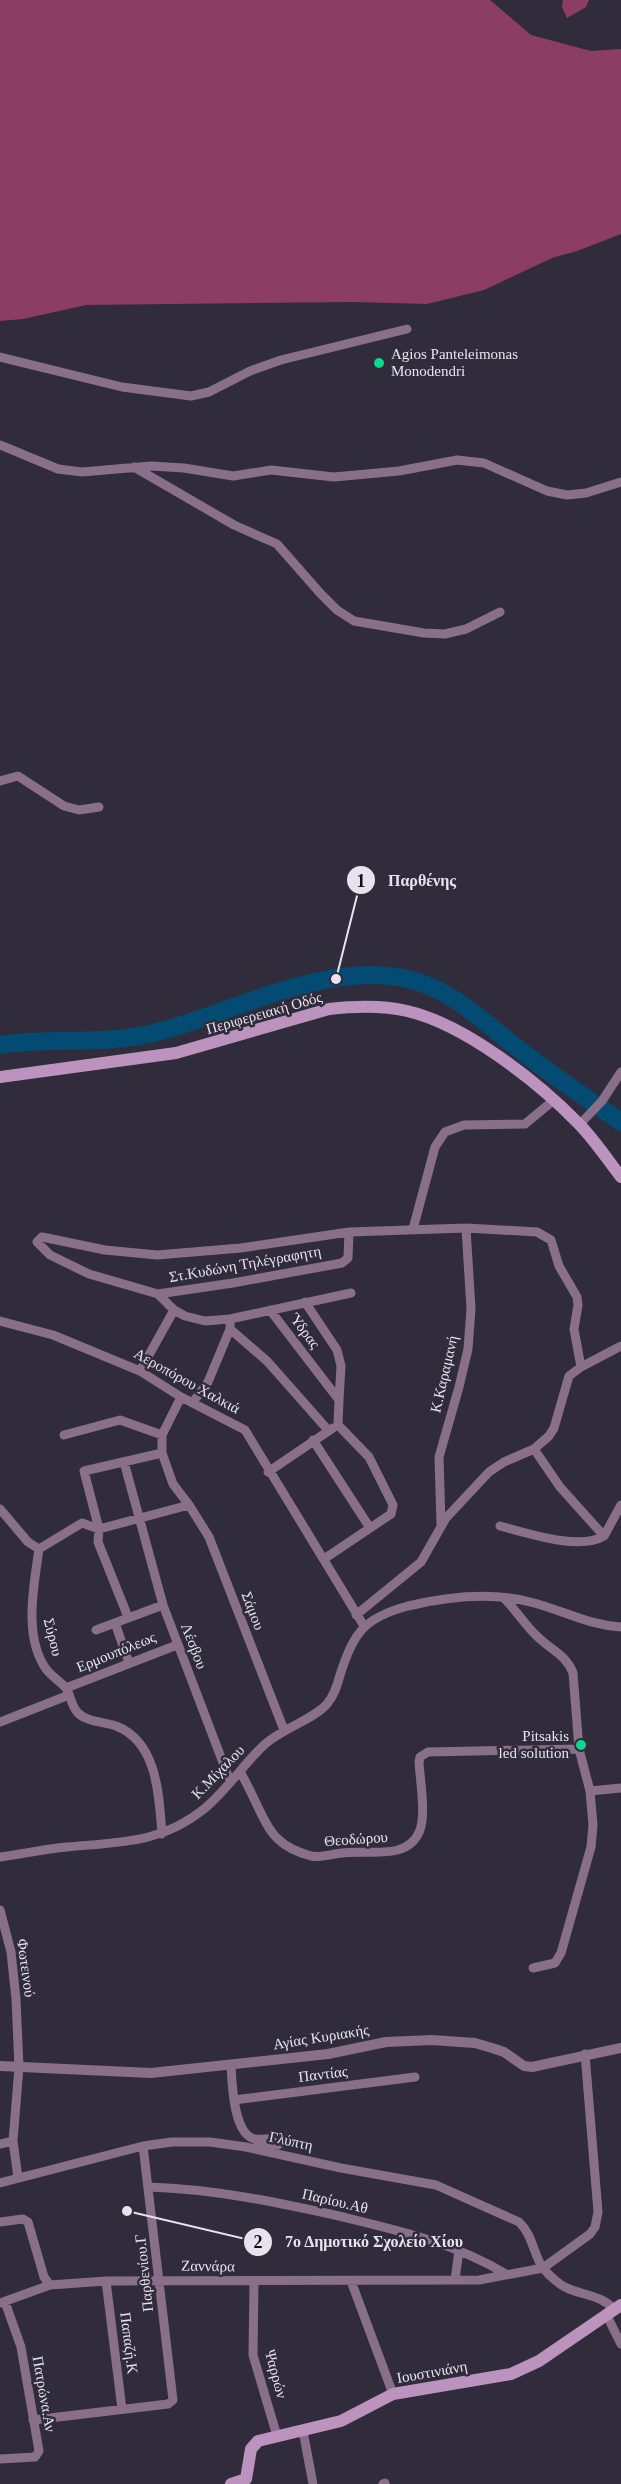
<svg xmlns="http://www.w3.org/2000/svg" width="621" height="2484" viewBox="0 0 621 2484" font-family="Georgia,serif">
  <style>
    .forest { fill: #8b3d62 }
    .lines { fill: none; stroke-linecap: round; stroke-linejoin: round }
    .river { stroke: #034b73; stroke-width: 18 }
    .minor { stroke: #896f8a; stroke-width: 9 }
    .tertiary { stroke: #896f8a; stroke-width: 10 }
    .secondary { stroke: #bc93be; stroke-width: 12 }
    .poi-dot { fill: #0ad98b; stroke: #302c3c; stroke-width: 2 }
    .labels { text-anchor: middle; stroke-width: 5; stroke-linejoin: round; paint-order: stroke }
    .poi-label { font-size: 15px; fill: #e6e3ee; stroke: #302c3c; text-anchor: start }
    .street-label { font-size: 15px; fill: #e6e3ee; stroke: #302c3c }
    .leader { fill: none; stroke: #e6e3ee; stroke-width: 2 }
    .callout-dot { fill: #e6e3ee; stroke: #302c3c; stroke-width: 2 }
    .mark-label { font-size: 18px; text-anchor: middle; font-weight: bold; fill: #111 }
    .callout-label { font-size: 16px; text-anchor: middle; font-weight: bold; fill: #e6e3ee; stroke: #302c3c; stroke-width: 5; stroke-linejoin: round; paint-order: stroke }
  </style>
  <rect width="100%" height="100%" fill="#302c3c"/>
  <path class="forest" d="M0,0H490L531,35L591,51L621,49V234L577,251L552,258L484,290L427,304L354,302L86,305L23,319L0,321Z
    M563,0H589L586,7L567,18L562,7Z"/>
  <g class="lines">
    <path class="river" d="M0,1045C50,1037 99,1045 149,1034C233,1015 343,949 429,986C465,1001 494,1031 525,1054C556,1078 589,1100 621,1122"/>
    <path class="minor" d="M0,357L122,387L191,396L209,392L250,371L281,360L407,329
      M0,445L58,469L82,472L151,466L184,468L233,476L271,470L334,477L399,471L457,460L484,463L547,491L567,495L586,493L621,482
      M134,467L234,525L277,544L320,593L337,610L354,621L424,633L445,634L466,629L500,612
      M0,781L18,776L64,806L79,810L99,807
      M580,1124L602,1101L621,1072
      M413,1229L435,1147L445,1132L464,1125L525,1124L554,1100
      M349,1232L241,1248L157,1255L105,1250L42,1237L37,1242L50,1255L89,1274L158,1294L233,1283L342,1263L348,1258L349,1232L466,1228L537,1232L551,1240L559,1266L577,1297L578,1305L574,1329L581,1367
      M158,1294L174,1310L185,1316L205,1321L230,1319L351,1293
      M305,1302L337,1350L341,1366L339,1400
      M270,1310L339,1400L338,1425L369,1457L393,1505L391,1514L324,1559
      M230,1319V1329L267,1361L328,1430
      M0,1321L53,1335L140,1371L181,1397L245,1430L364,1626
      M140,1371L174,1310
      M181,1397L162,1435V1453L173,1484L189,1505L209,1537L284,1730
      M193,1402L208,1382L230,1329
      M64,1435L120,1420L162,1435
      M313,1440L370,1528
      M124,1462L163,1605L230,1781
      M268,1472L333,1428
      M0,1509L28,1542L39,1549C34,1585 23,1636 46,1669C52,1677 60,1681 66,1688C71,1696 71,1706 78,1713C87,1722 104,1722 116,1726C158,1742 159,1797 162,1834
      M441,1524L439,1457L459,1387L468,1349L471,1309L466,1228
      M500,1526C527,1533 580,1551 604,1536L560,1487L534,1449
      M99,1529L189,1505
      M604,1536L621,1505
      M39,1549L82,1523L99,1529
      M504,1598C517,1611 526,1627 540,1639C553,1651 566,1655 573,1673L579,1749L590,1791L593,1825L591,1847L561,1953L555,1963L533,1968
      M356,1615L421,1562L446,1518L489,1472L504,1462L534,1449L549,1436L554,1428L569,1376L581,1367L621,1346
      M128,1617L98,1542L99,1529L84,1471L162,1453
      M115,1623L129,1663
      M96,1630L163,1605
      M66,1688L177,1645
      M0,1722L69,1695
      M240,1772C252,1790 264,1827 278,1839C286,1847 300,1853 311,1856C321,1858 332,1854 342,1853C368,1849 408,1862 420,1830C426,1813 420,1780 419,1762L420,1757L428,1752L579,1749
      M590,1791L621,1788
      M0,1857C22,1854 45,1849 67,1847C118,1842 161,1844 204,1809C226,1791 242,1766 263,1746C280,1729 313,1720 327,1704C334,1696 337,1686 340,1675C354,1633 363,1618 408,1606C446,1597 492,1592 530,1602C563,1610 584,1624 621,1627
      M0,1910L11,1952L16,1999L19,2067L13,2141L18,2178
      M231,2065C232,2082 233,2135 255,2139C264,2140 274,2136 282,2142L278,2145L257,2146
      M234,2100L415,2077
      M0,2144L13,2141
      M0,2183L143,2146L172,2142H210L246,2147L341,2168L436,2185L519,2222C532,2234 533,2252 542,2267C546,2272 551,2277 556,2281C573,2296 598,2292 614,2309
      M149,2187C213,2189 276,2202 339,2216C397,2230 455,2243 506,2274
      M0,2222L23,2219L28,2222L44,2277L50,2285
      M455,2280L459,2250
      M106,2281L122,2409
      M351,2281L393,2394
      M254,2282L253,2355L277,2436
      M0,2303L50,2285L106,2281L479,2280L543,2268L590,2234L595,2227L598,2212L585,2054
      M606,2314L621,2344
      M33,2420L168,2404L173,2400L143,2146
      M303,2431L313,2484
      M0,2459L35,2457L39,2451L21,2347L5,2302
      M383,2484L385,2483"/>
    <path class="tertiary" d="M0,2066L151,2073L328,2054L386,2042L432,2040L475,2043L492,2048L504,2052L524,2066L532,2067L621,2048"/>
    <path class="secondary" d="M0,1077L176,1053L329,1009C356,1006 381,1005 407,1011C464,1024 537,1081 578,1123C594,1139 607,1159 621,1177
      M231,2484L246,2479L251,2449L258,2441L341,2421L393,2394L511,2374L539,2361L621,2305"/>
  </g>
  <g class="poi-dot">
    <circle cx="379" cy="363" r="6"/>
    <circle cx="581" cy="1745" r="6"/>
  </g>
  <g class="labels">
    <g class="poi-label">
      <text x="391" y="359">Agios Panteleimonas<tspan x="391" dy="17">Monodendri</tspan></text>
      <text x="569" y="1741" text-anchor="end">Pitsakis<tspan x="569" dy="17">led solution</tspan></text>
    </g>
    <g class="street-label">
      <text transform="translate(264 1013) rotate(-16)" y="5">Περιφερειακή Οδός</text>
      <text transform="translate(245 1264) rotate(-10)" y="5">Στ.Κυδώνη Τηλέγραφητη</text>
      <text transform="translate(305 1331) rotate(53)" y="5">Ύδρας</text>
      <text transform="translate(444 1374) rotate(-77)" y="5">Κ.Καραμανή</text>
      <text transform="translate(187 1381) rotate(29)" y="5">Αεροπόρου Χαλκιά</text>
      <text transform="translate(253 1611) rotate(69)" y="5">Σάμου</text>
      <text transform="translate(53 1637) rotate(76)" y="5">Σύρου</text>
      <text transform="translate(194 1646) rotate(69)" y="5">Λέσβου</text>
      <text transform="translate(116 1652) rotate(-22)" y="5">Ερμουπόλεως</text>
      <text transform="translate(218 1772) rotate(-46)" y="5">Κ.Μίχαλου</text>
      <text transform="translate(356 1839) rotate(-4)" y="5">Θεοδώρου</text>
      <text transform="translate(26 1968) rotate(82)" y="5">Φωτεινού</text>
      <text transform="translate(321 2037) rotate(-9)" y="5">Αγίας Κυριακής</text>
      <text transform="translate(323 2074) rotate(-7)" y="5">Παντίας</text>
      <text transform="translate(291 2141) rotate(12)" y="5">Γλύπτη</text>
      <text transform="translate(335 2201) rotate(13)" y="5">Παρίου.Αθ</text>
      <text transform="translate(208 2266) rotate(1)" y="5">Ζαννάρα</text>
      <text transform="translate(144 2273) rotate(-96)" y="5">Παρθενίου.Γ</text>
      <text transform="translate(129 2343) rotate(83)" y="5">Παπαζή.Κ</text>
      <text transform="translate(432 2372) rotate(-10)" y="5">Ιουστινιάνη</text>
      <text transform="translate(276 2374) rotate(75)" y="5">Ψαρρών</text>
      <text transform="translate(44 2394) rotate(80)" y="5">Πατρώνα.Αν</text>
    </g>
  </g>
  <path class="leader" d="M336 979L361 880M127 2211L258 2242"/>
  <g class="callout-dot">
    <circle cx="336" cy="979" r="6"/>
    <circle cx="127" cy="2211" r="6"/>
    <circle cx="361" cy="880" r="15"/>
    <circle cx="258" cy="2242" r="15"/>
  </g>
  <g class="mark-label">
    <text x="361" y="887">1</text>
    <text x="258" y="2248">2</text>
  </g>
  <g class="callout-label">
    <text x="422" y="886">Παρθένης</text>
    <text x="374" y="2247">7ο Δημοτικό Σχολείο Χίου</text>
  </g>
</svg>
